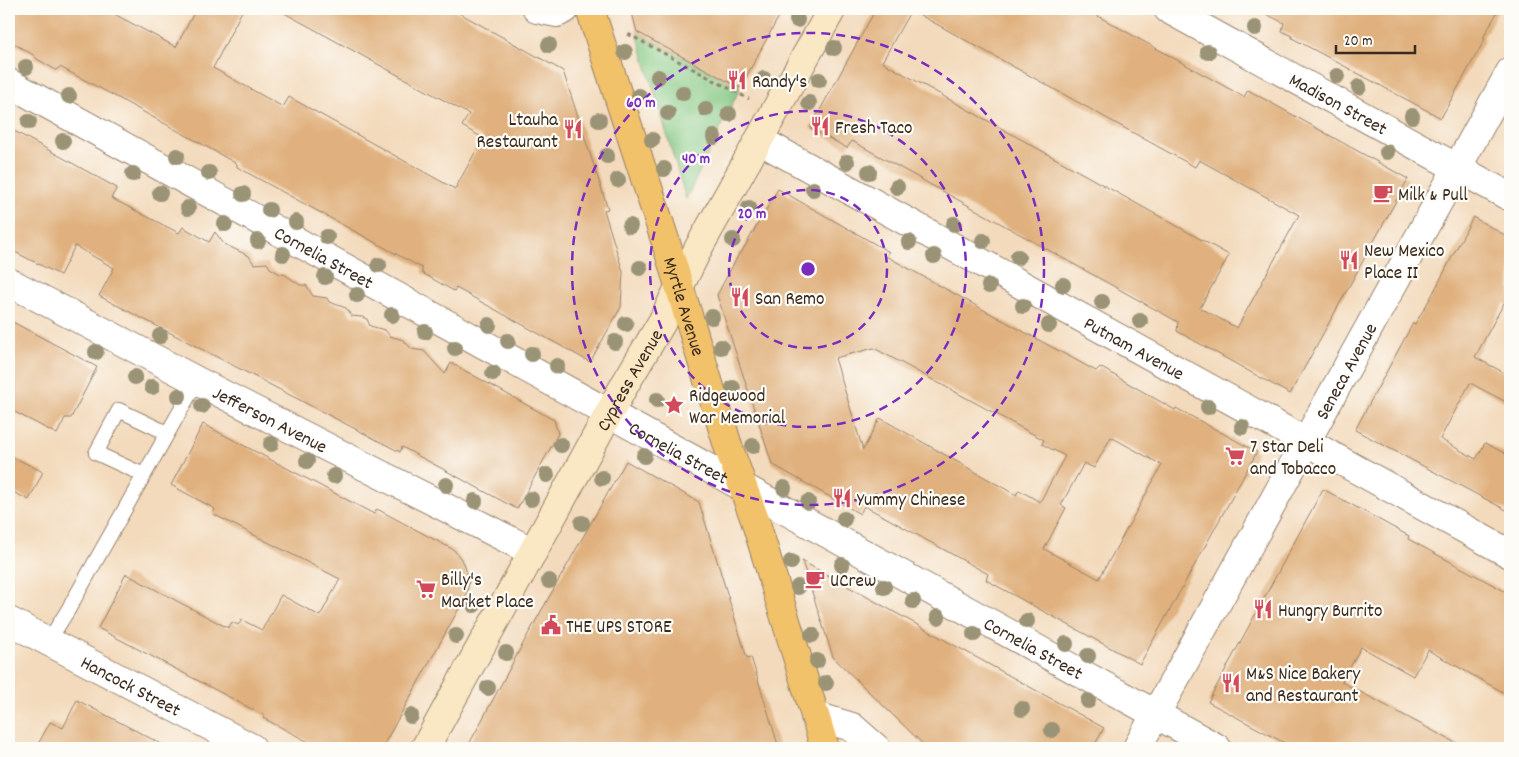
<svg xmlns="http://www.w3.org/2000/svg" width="1519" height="757" viewBox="0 0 1519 757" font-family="Dekko,sans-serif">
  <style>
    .green { fill: #84c882; stroke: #607950 }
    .building { fill: #e0b17e; fill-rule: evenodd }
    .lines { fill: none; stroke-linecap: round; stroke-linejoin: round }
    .lane-casing { stroke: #97826d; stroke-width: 16 }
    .street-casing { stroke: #97826d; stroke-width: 30 }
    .secondary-casing { stroke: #97826d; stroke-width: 30 }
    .primary-casing { stroke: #97826d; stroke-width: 30 }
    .path { stroke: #97826d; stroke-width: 3; stroke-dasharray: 4 4; stroke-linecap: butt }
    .lane { stroke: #fff; stroke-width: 14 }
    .street { stroke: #fff; stroke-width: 28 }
    .secondary { stroke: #fae7c3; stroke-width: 28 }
    .primary { stroke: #f2c26a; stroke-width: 28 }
    .tree { fill: #9a9376 }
    .ring { fill: none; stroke: #7b2cbf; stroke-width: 2.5; stroke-dasharray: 9 6 }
    .labels { text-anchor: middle; stroke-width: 4.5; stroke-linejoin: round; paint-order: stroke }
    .poi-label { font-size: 19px; fill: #3b2a1e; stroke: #fdfcf7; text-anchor: start }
    .street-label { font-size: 19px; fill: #3b2a1e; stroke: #fdfcf7 }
    .centre { fill: #7b2cbf; stroke: #fdfcf7; stroke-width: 2.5 }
    .ring-label { font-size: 15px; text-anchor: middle; font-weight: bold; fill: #7b2cbf; stroke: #fdfcf7; stroke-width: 4.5; stroke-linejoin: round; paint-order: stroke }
  </style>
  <rect width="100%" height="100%" fill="#fdfcf7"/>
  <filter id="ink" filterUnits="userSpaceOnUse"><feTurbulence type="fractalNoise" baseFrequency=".02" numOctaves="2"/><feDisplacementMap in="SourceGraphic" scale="10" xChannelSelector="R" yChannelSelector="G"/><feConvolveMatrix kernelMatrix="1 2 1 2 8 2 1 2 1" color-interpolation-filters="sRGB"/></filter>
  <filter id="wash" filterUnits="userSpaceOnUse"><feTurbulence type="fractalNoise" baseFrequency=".0096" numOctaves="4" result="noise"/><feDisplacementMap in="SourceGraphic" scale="20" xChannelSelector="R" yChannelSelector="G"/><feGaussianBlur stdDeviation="1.12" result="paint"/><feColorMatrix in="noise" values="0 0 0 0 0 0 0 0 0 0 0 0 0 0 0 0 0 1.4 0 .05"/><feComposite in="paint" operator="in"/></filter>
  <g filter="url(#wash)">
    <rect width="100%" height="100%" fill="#f3dabc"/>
    <path class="green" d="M637,32L740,88L686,199L639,40Z"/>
    <g id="blocks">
      <path class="building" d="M9,9H105L176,47L196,9H243L213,68L283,107L289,97L455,189L483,138L462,126L469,114L277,9H452L563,71L608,209L604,210L623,272L621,307L590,362L456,288L454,291L422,273V268L237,167V164L200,143L109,93L60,67L56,70L37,59L32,54L9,41Z
        M631,9H783L740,88L637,32Z
        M876,9H1085L1244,97L1248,90L1408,179L1290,394L1177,331L1178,322L872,152L852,141L847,148L810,128ZM911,10L1195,167L1199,160L1299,215L1237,328L1200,308L1229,255L882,62Z
        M1256,9H1499L1483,38L1485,39L1441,118L1292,38V36L1282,31L1284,23Z
        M9,128L117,188L111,198L179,233L183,227L209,242L215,232L224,244L249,256L254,264L267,263L270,268L280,274H284L300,285H306L313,296L327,298L329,302L346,308L351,316L362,317L367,319L370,326L385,330L390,336L403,340L412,349L424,351L445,374L451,363L554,420L558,434L517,509L402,447L400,452L99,296L114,268L75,246L60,275L9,249Z
        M778,189L889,252L886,256L993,315L1096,371L1100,367L1175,410L1176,408L1257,452L1140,664L986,580L988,574L883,516L864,506L860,514L772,464L717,295L740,252L741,253ZM874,348L1044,440L1042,444L1065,456L1040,502L1019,490L1016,495L880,418L863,450L835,358ZM1111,437L1162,465L1099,579L1044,549L1066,508L1061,505L1084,463L1094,468Z
        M1473,217L1510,238V306L1504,303L1475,357L1510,376V404L1470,383L1440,439L1476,459L1485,443L1510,456V512L1355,430L1413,323L1415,324L1431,297Z
        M9,320L97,367L71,418H65L57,434L9,409Z
        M203,424L374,514L377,509L454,550L464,563L469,580L467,594L382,748H320L263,718L265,716L98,628L126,574L228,628L232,622L238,625L242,620L262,630L281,595L320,616L340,579L213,514L215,509L171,485Z
        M9,455L43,472L29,500L9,490Z
        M626,461L699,502L747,658L751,657L779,748H467L526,638Z
        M1323,489L1409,536L1408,539L1510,594V696L1428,650L1413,676L1361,647L1342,682L1465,748H1294L1208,702Z
        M802,561L1104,728L1093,748H927L833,657Z
        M77,700L169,748H36L50,722L63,728Z"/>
    </g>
  </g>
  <g filter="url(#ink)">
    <use href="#blocks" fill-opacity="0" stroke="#97826d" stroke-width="1"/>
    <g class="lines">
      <defs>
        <path id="lane" d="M144,475L96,453L119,410L167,433
          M48,642L68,610L197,381"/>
        <g id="street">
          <path d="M537,9L557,13L565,9"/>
          <path id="s1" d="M1168,9L1510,197"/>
          <path id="s2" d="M9,83L1217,748"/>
          <path id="s3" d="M759,140L1510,554"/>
          <path id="s4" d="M9,282L197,381L533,552"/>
          <path id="s5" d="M9,621L252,748"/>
          <path d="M815,716L852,727L876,748"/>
          <path id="s6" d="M1137,748L1510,72"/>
        </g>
        <g id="secondary">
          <path id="s7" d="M425,748L624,386L662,322L699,247L832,9"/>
        </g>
        <g id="primary">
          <path id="s8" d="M590,9L666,243L728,446L755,520L825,748"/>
        </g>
      </defs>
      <use href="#lane" class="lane-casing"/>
      <use href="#street" class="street-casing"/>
      <use href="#secondary" class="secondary-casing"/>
      <use href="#primary" class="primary-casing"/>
      <path class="path" d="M628,34L749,99"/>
      <use href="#lane" class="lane"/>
      <use href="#street" class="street"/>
      <use href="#secondary" class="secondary"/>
      <use href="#primary" class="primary"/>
    </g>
    <g class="tree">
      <circle cx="797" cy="20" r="8"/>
      <circle cx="1255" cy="28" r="8"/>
      <circle cx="549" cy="45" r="8"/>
      <circle cx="834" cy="48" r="8"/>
      <circle cx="625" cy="52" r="8"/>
      <circle cx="1208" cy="52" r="8"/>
      <circle cx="26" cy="67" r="8"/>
      <circle cx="1337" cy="76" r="8"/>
      <circle cx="658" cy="77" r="8"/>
      <circle cx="764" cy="79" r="8"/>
      <circle cx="819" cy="80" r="8"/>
      <circle cx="1359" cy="87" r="8"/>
      <circle cx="683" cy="93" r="8"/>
      <circle cx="69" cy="96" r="8"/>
      <circle cx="639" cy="96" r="8"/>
      <circle cx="809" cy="103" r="8"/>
      <circle cx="706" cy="109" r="8"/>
      <circle cx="668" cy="113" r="8"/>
      <circle cx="729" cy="114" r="8"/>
      <circle cx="1412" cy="116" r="8"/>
      <circle cx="599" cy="120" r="8"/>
      <circle cx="29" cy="122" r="8"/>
      <circle cx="714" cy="137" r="8"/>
      <circle cx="652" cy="140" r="8"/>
      <circle cx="63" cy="141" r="8"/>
      <circle cx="1387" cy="152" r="8"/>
      <circle cx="177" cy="156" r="8"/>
      <circle cx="607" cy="156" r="8"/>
      <circle cx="847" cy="162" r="8"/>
      <circle cx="664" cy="169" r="8"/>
      <circle cx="869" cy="172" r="8"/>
      <circle cx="209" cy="173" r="8"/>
      <circle cx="133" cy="174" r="8"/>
      <circle cx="618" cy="180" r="8"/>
      <circle cx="897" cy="187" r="8"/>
      <circle cx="813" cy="189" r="8"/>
      <circle cx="160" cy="193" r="8"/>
      <circle cx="243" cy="194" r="8"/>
      <circle cx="188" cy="208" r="8"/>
      <circle cx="749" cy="208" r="8"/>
      <circle cx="269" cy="210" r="8"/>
      <circle cx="296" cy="222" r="8"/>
      <circle cx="225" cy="224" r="8"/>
      <circle cx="954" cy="224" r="8"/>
      <circle cx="630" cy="226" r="8"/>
      <circle cx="327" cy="237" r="8"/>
      <circle cx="733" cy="240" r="8"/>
      <circle cx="258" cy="241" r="8"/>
      <circle cx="983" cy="241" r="8"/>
      <circle cx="909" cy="242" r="8"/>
      <circle cx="283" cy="254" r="8"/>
      <circle cx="934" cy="256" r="8"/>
      <circle cx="1018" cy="257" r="8"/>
      <circle cx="379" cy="265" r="8"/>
      <circle cx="640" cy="268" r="8"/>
      <circle cx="325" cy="277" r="8"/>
      <circle cx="1063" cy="285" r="8"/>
      <circle cx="989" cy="286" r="8"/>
      <circle cx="357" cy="295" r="8"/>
      <circle cx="1102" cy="302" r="8"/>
      <circle cx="1023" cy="306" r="8"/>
      <circle cx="392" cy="315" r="8"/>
      <circle cx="712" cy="317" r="8"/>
      <circle cx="1140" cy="321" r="8"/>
      <circle cx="626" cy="324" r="8"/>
      <circle cx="489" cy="325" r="8"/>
      <circle cx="1049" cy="325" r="8"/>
      <circle cx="425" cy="332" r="8"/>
      <circle cx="160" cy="336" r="8"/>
      <circle cx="508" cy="341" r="8"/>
      <circle cx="615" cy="342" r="8"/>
      <circle cx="721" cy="347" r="8"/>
      <circle cx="455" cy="348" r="8"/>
      <circle cx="96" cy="352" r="8"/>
      <circle cx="532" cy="354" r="8"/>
      <circle cx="557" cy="366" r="8"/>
      <circle cx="493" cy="373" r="8"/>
      <circle cx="135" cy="377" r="8"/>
      <circle cx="152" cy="387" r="8"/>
      <circle cx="733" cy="388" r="8"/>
      <circle cx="179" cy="396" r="8"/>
      <circle cx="657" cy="400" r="8"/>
      <circle cx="202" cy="406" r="8"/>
      <circle cx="1208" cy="407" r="8"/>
      <circle cx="1242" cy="427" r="8"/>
      <circle cx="271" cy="444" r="8"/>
      <circle cx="561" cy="445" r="8"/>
      <circle cx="753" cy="446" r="8"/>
      <circle cx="644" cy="456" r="8"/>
      <circle cx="307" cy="461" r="8"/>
      <circle cx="547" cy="475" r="8"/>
      <circle cx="334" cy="476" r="8"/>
      <circle cx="602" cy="478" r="8"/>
      <circle cx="446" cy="485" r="8"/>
      <circle cx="784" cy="488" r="8"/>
      <circle cx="531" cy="499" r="8"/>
      <circle cx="475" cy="501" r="8"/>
      <circle cx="808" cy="502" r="8"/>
      <circle cx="844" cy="519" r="8"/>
      <circle cx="582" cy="523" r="8"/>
      <circle cx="791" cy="562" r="8"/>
      <circle cx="842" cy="565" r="8"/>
      <circle cx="549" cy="581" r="8"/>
      <circle cx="798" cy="587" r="8"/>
      <circle cx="884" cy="587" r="8"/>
      <circle cx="913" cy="601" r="8"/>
      <circle cx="474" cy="605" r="8"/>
      <circle cx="938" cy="617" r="8"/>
      <circle cx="1027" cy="621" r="8"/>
      <circle cx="974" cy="634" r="8"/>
      <circle cx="812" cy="635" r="8"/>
      <circle cx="456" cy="636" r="8"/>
      <circle cx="1066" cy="644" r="8"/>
      <circle cx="506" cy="653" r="8"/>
      <circle cx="1088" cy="656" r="8"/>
      <circle cx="817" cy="661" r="8"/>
      <circle cx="826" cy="683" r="8"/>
      <circle cx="488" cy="688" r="8"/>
      <circle cx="1088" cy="701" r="8"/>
      <circle cx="1022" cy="709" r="8"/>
      <circle cx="411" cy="716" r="8"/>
      <circle cx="1052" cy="730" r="8"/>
    </g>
  </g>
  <g class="ring">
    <circle cx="808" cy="269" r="79"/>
    <circle cx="808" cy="269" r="158"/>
    <circle cx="808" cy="269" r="236"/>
  </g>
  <defs>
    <symbol id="restaurant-bare" viewBox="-9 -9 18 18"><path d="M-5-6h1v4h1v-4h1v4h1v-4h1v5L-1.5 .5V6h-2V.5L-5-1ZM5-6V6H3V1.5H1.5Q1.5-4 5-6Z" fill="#d1495b" stroke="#fdfcf7" stroke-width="2.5" paint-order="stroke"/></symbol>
    <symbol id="cafe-bare" viewBox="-9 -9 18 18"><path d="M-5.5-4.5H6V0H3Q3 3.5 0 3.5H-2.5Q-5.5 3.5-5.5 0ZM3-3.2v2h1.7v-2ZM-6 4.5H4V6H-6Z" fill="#d1495b" stroke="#fdfcf7" stroke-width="2.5" paint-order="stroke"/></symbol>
    <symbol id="sight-bare" viewBox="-9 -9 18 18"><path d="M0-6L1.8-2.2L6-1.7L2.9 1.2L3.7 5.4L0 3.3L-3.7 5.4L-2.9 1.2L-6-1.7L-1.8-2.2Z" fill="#d1495b" stroke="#fdfcf7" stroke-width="2.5" paint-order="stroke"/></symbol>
    <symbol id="supermarket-bare" viewBox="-9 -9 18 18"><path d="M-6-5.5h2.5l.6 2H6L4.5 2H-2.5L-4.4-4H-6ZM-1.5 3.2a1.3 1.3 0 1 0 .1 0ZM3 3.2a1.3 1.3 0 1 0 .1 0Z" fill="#d1495b" stroke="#fdfcf7" stroke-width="2.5" paint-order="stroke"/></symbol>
    <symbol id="civic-bare" viewBox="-9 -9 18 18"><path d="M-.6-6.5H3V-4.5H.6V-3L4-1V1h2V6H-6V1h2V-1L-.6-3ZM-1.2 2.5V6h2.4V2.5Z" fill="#d1495b" stroke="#fdfcf7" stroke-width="2.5" paint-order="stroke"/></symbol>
  </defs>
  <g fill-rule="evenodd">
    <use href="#restaurant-bare" x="723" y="66" width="28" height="28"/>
    <use href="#restaurant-bare" x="806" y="112" width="28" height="28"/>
    <use href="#restaurant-bare" x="559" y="115" width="28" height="28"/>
    <use href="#cafe-bare" x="1369" y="179" width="28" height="28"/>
    <use href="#restaurant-bare" x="1335" y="246" width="28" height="28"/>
    <use href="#restaurant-bare" x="726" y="283" width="28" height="28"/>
    <use href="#sight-bare" x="660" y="391" width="28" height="28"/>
    <use href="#supermarket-bare" x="1221" y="442" width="28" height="28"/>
    <use href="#restaurant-bare" x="828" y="484" width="28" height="28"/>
    <use href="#cafe-bare" x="801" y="565" width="28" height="28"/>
    <use href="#supermarket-bare" x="412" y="575" width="28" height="28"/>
    <use href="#restaurant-bare" x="1249" y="595" width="28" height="28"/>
    <use href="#civic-bare" x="537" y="611" width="28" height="28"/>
    <use href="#restaurant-bare" x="1217" y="669" width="28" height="28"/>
  </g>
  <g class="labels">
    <g class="poi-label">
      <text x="752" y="87">Randy's</text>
      <text x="558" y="125" text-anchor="end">Ltauha<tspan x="558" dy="22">Restaurant</tspan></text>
      <text x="835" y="133">Fresh Taco</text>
      <text x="1398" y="200">Milk &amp; Pull</text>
      <text x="1364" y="256">New Mexico<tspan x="1364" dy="22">Place II</tspan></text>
      <text x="755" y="304">San Remo</text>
      <text x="689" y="401">Ridgewood<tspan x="689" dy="22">War Memorial</tspan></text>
      <text x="1250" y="452">7 Star Deli<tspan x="1250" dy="22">and Tobacco</tspan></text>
      <text x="857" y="505">Yummy Chinese</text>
      <text x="441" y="585">Billy's<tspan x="441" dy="22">Market Place</tspan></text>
      <text x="830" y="586">UCrew</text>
      <text x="1278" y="616">Hungry Burrito</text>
      <text x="566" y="632">THE UPS STORE</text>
      <text x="1246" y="679">M&amp;S Nice Bakery<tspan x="1246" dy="22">and Restaurant</tspan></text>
    </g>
    <g class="street-label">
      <text dy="7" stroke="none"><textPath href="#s1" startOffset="195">Madison Street</textPath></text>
      <text dy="7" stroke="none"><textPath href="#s2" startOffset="360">Cornelia Street</textPath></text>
      <text dy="7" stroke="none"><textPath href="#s8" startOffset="312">Myrtle Avenue</textPath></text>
      <text dy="7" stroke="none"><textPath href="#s3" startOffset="429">Putnam Avenue</textPath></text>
      <text dy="7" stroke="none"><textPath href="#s6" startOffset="431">Seneca Avenue</textPath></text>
      <text dy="7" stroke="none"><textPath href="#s7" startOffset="421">Cypress Avenue</textPath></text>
      <text dy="7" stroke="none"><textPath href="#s4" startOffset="295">Jefferson Avenue</textPath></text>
      <text dy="7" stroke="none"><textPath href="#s2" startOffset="765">Cornelia Street</textPath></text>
      <text dy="7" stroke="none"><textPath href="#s2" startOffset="1170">Cornelia Street</textPath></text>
      <text dy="7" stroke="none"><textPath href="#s5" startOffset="138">Hancock Street</textPath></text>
    </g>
  </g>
  <circle cx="808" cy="269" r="8" class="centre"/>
  <g class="ring-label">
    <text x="641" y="107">60 m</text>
    <text x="696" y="163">40 m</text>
    <text x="752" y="218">20 m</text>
  </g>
  <rect width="1519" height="757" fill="none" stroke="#fdfcf7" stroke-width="30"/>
  <path d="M1336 45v8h79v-8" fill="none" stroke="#3b2a1e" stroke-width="2.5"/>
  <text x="1344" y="45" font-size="15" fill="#3b2a1e" stroke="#fdfcf7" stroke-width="4" paint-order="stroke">20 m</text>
</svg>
